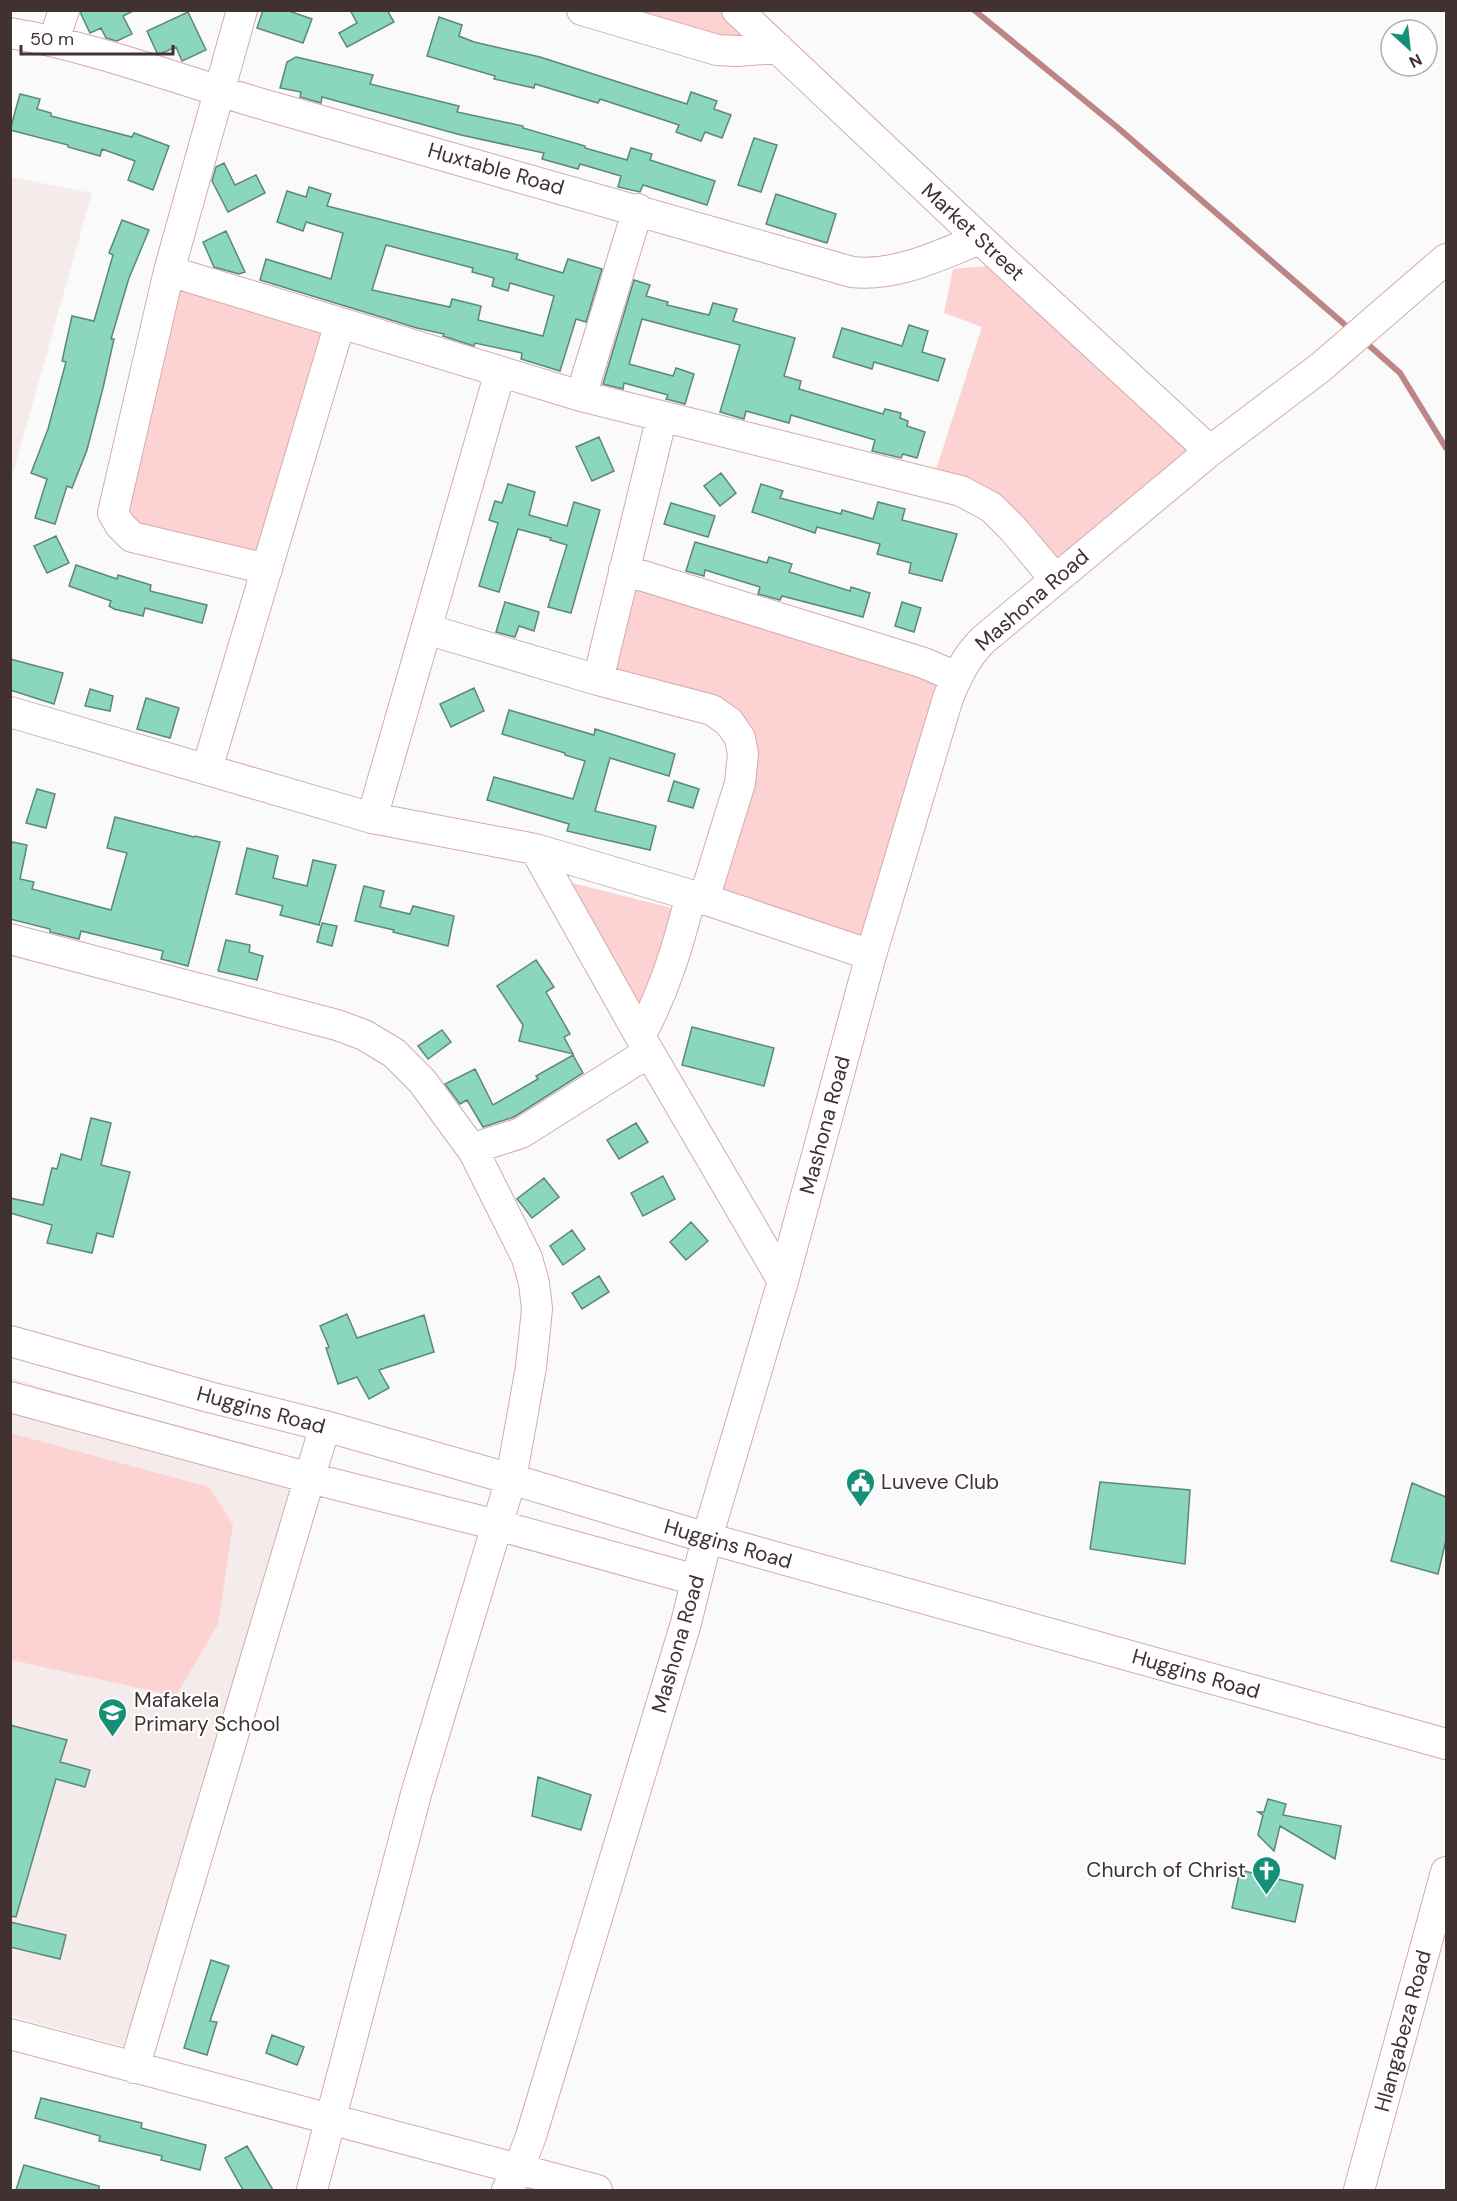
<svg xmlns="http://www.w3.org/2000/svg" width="1457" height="2201" viewBox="0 0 1457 2201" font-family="'DM Sans',sans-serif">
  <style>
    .built { fill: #f6ebeb }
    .green { fill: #fcd2d2 }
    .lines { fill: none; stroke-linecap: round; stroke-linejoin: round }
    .stream { stroke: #bc8687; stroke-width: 6 }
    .building { fill: #8ad6bf; stroke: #5d877a; stroke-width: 1.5; fill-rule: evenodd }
    .minor-casing { stroke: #d5aaab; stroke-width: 32 }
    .minor { stroke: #fff; stroke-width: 30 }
    .labels { text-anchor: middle; stroke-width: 4.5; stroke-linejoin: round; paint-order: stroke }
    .street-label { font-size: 21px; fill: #423131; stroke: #fff }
    .poi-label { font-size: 21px; fill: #423131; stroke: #fff; text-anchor: start }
  </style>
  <rect width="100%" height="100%" fill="#fafafa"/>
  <path class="built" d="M11,177L92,193L11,480L10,177Z
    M10,1378L298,1461L125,2047L11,2016Z"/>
  <path class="green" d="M624,11H724L758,41H734Z
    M987,266L1003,272L1199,450L1054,566L933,479L982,327L944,313L953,269Z
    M179,289L326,332L262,556L135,531L121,507Z
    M628,586L943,683L867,946L714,896L754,733L606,675Z
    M564,881L680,910L641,1022Z
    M10,1433L209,1487L233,1525L218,1624L176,1696L11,1660Z"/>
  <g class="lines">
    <path class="stream" d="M974,10L1117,127L1351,330
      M1363,340L1400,373L1446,448"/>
  </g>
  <path class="building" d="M81,10H135L123,16L132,34L117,41L106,38L101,28L90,33L81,14Z
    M263,10H286L312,19L303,43L257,28Z
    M350,10H387L394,22L347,47L339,33L357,23Z
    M188,12L206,50L182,61L176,47L160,54L157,53L147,31Z
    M439,17L462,25L459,36L474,42L540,57L687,104L691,92L717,101L714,109L731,115L722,138L705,132L701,141L676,132L679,125L600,99L598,103L535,84L534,88L494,79L495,76L427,56Z
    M296,57L373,75L370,84L459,106L457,112L523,126V128L585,146V148L627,160L631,148L652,154L650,160L715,181L707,205L643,185L640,192L618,187L621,176L580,164L578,169L542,159L544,153L461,135L322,97L321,103L300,97L301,92L280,88L287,62Z
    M20,94L40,99L37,109L51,113V116L132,137L134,133L169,146L153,190L128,180L135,161L102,149L100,156L68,147V145L10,130Z
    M754,138L777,145L761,192L738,185Z
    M224,163L235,185L256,175L265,193L228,212L212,181L216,167Z
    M309,187L331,194L327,206L518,254L516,259L563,273L568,259L602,269L586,322L576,319L560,371L521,359L522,353L475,343L474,346L443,336L444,334L417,328L260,280L266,259L331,279L343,233L306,222L303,231L277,222L287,191L306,197ZM386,245L473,268L472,272L494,278L492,286L508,291L510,283L554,296L543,336L478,320L481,306L452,299L450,307L372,290Z
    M776,194L836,214L827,243L766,224Z
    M122,220L149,230L129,278L111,339H114L103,388L87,450L72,488L67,486L55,524L35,518L47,479L31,473L48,429L66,362L62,361L72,316L94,321L113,255L109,253Z
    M226,231L245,272L239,274L214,267L203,242Z
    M634,280L650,285L646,296L668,302L667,305L709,315L713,303L737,309L733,321L795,338L784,376L801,381L799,389L883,414L885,409L901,413L900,418L908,421L907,426L925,432L917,458L903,454L901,458L872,451L875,440L791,415L789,423L746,411L744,419L720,412L740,345L642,319L629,364L673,376L676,368L694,374L685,404L666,399L668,395L624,383L623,389L603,384Z
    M909,325L928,331L922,352L945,359L938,381L874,362L872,369L833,357L842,328L902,346Z
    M599,437L614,471L592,481L576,447Z
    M721,473L736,493L720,506L704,486Z
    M508,484L535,492L529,515L567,526L574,502L600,510L571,613L548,607L567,545L550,540L551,538L518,529L499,592L479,586L498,523L489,520L495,501L502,503Z
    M761,484L783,491L780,498L841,514L842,510L873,519L878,502L905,509L902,520L957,534L942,581L909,573L911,563L877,554L880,544L817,527L815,533L752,512Z
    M671,503L715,516L708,537L664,524Z
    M56,536L69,563L47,573L34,546Z
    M695,542L767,563L769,557L792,564L789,572L850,591L851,587L870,593L863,617L782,596L780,600L758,594L760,587L705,570L704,576L686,571Z
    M76,565L117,579L118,575L151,585L150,591L207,605L202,623L145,608L143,616L114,609L109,606L111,601L69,586Z
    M505,602L539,612L534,631L519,626L515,637L496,632Z
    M902,602L921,608L914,632L895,626Z
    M10,659L63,673L54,704L10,690Z
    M474,688L484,711L451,727L440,704Z
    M90,689L113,696L110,711L85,706Z
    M146,698L179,708L170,738L137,729Z
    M509,710L594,735L595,729L675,754L669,776L610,758L595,811L656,826L650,850L567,831L569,824L487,800L494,777L573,799L585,761L565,755V753L502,734Z
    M674,781L699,789L693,808L668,801Z
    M37,789L55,794L46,828L26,823Z
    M115,817L194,837L195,836L220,842L188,966L161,959L163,951L81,931L79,939L50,932V929L10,919V851L12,842L27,845L20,879L34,882L32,889L111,910L127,853L107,848Z
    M247,848L278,856L273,878L307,886L313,860L336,865L319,925L280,915L283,906L236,894Z
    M364,886L384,891L380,907L410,914L413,906L454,916L448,946L393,932L394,930L355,921Z
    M322,923L337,926L332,946L317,942Z
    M226,940L250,945L249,952L263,956L257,980L218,971Z
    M536,960L554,987L546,992L570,1034L564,1037L573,1054L519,1041L523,1025L497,986Z
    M692,1027L774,1048L764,1086L682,1065Z
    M442,1030L451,1042L428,1059L418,1046Z
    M573,1055L583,1073L514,1117L483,1127L467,1100L460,1104L445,1084L475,1069L493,1105L538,1079L536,1076Z
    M91,1118L111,1123L101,1165L130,1172L113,1237L97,1233L92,1253L47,1243L52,1225L10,1213V1198L43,1205L52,1168L57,1169L61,1154L81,1160Z
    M636,1123L648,1142L619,1159L607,1140Z
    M663,1176L675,1199L643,1216L631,1193Z
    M544,1178L559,1197L532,1218L517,1199Z
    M691,1222L708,1241L686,1260L670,1242Z
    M572,1230L585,1249L563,1265L550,1246Z
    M599,1276L609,1292L582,1309L572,1293Z
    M347,1314L357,1338L424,1315L434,1352L379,1370L389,1388L369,1399L357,1377L338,1384L326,1348L329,1347L320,1326Z
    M1100,1482L1190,1490L1185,1564L1090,1549Z
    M1412,1483L1446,1497V1540L1438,1574L1391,1561Z
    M10,1725L67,1740L60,1762L90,1770L85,1787L56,1779L16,1917L10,1916Z
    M538,1777L591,1795L581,1830L532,1816Z
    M1268,1799L1286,1804L1283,1815L1341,1826L1335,1859L1280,1826L1274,1851L1258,1835L1263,1815L1258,1812H1264Z
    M1240,1870L1303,1885L1295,1922L1232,1908Z
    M10,1922L66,1935L60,1959L10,1947Z
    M211,1960L229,1966L210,2021L217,2022L207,2055L184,2048Z
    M272,2035L304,2047L297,2065L266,2053Z
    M41,2098L142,2123L141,2128L206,2145L200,2170L161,2160L162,2156L99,2141L100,2136L35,2118Z
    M247,2146L273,2190H243L225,2158Z
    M24,2165L99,2186V2190H16Z"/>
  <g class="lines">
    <defs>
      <path id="minor" d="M242,10L169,271L113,513L120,525L132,537L267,569
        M582,10L717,50L736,51L778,48
        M737,10L980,239L1210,451
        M10,33C100,48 189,84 276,108C468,162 660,216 852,272C897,277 939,255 980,239
        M54,40L64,10
        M169,271L581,396L961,491L991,507L1014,530L1055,579
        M581,396L638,209
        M624,570L924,663L956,677
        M426,629L598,680L712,710L729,722L740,738L743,754L740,783L704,899
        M598,680L662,416
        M10,712L372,818L535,849L704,899L871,955
        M207,769L340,323
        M372,818L500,372
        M535,849L649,1052L783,1281
        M10,939L337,1025L364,1035L394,1053L422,1081L474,1152L527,1258L534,1283L537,1309L531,1367L511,1479L416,1794L312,2190
        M640,1036C665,990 678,946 691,895
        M474,1152L483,1145L521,1133L649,1052
        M10,1341L209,1397L325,1426L511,1479L707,1538L1446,1744
        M10,1397L310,1478L497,1525L696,1580
        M10,2034L597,2190
        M134,2068L325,1426
        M507,2190L518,2171L531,2136L686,1623L707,1538L783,1281L871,955L948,698C957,676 966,657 983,640L1210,451L1321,367L1446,259
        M1359,2190L1446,1872"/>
    </defs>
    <use href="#minor" class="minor-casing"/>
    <use href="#minor" class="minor"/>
  </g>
  <defs>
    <symbol id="civic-pin" viewBox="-11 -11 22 30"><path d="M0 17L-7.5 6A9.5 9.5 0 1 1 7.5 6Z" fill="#159076" stroke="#fff"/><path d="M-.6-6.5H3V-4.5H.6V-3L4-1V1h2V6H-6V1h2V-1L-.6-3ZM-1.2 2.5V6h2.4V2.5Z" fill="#fff"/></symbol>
    <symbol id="school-pin" viewBox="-11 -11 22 30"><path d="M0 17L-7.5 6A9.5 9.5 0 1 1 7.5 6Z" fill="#159076" stroke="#fff"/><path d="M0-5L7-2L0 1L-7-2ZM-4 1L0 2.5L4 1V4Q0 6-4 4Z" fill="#fff"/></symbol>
    <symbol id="church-pin" viewBox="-11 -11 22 30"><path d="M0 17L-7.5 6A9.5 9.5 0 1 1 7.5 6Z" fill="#159076" stroke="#fff"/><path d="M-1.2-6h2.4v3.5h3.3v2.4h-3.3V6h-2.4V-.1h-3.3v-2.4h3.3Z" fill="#fff"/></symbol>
  </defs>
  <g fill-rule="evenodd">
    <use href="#civic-pin" x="844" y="1466" width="33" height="45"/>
    <use href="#school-pin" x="96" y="1696" width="33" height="45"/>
    <use href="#church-pin" x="1250" y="1854" width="33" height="45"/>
  </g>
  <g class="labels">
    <g class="street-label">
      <text transform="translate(496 169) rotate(16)" y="7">Huxtable Road</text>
      <text transform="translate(973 232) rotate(43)" y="7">Market Street</text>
      <text transform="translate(1032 600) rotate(-41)" y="7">Mashona Road</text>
      <text transform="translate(825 1125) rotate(-75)" y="7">Mashona Road</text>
      <text transform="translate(261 1410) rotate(15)" y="7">Huggins Road</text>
      <text transform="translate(728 1544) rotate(16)" y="7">Huggins Road</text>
      <text transform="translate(678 1644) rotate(-74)" y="7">Mashona Road</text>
      <text transform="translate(1196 1674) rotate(16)" y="7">Huggins Road</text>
      <text transform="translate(1403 2031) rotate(-75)" y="7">Hlangabeza Road</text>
    </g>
    <g class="poi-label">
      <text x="881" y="1489">Luveve Club</text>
      <text x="134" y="1707">Mafakela<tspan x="134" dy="24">Primary School</tspan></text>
      <text x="1246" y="1877" text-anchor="end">Church of Christ</text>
    </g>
  </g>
  <rect width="1457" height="2201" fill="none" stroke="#423131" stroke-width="24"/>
  <g transform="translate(1409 48) rotate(153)"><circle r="28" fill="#ffffff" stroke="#b3adad" stroke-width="1.5"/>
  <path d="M0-4.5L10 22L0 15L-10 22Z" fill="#159076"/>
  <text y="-9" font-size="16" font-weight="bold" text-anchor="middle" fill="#423131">N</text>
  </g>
  <path d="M21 45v9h152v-9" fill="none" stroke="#423131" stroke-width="3"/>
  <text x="30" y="45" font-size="18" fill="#423131" stroke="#ffffff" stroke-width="4.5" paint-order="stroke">50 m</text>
</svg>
